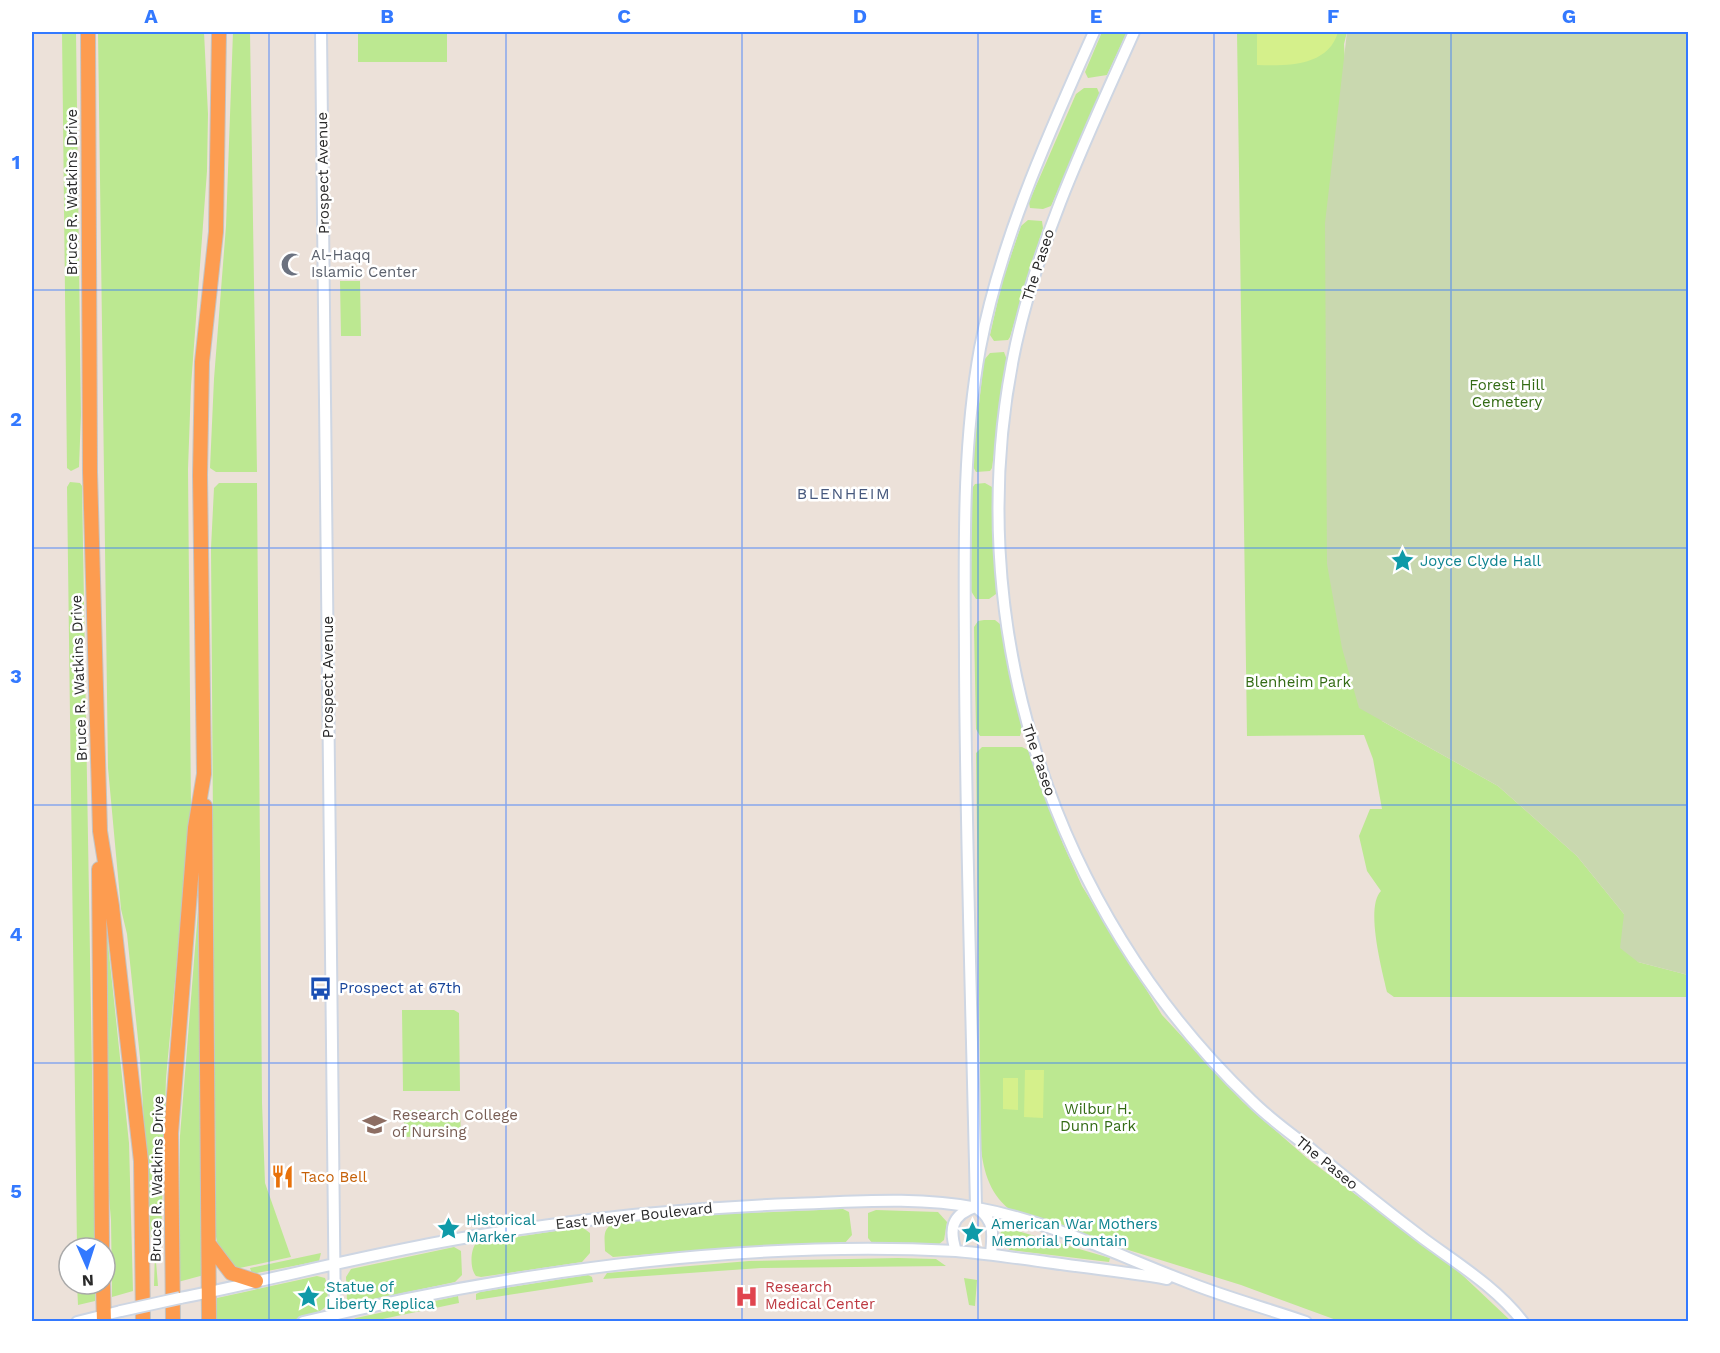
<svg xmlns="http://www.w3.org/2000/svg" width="1720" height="1353" viewBox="0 0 1720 1353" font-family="'Work Sans',sans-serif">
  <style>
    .green { fill: #bce891 }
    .cemetery { fill: #c9d8af }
    .pitch { fill: #d5f08b }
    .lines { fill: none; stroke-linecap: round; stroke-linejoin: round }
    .secondary-casing { stroke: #ced6e3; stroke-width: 14 }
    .trunk-casing { stroke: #c3c3c3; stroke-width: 16 }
    .secondary { stroke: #fff; stroke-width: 10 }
    .trunk { stroke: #fd9c50; stroke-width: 14 }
    .secondary-bridge-casing { stroke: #ced6e3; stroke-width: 14; stroke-linecap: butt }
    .secondary-bridge { stroke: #fff; stroke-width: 10 }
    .grid { fill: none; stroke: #3379ff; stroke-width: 1.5; stroke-opacity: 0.55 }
    .labels { text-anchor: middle; stroke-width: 5; stroke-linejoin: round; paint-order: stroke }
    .street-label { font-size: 15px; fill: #292929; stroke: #fff }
    .worship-label { font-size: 15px; fill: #5b616d; stroke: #fff; text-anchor: start }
    .park-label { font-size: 15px; fill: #336b14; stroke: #fff }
    .culture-label { font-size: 15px; fill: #0d838f; stroke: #fff; text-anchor: start }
    .transit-label { font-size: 15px; fill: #164399; stroke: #fff; text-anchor: start }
    .education-label { font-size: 15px; fill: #785e54; stroke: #fff; text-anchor: start }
    .food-label { font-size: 15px; fill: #c56008; stroke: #fff; text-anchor: start }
    .health-label { font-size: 15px; fill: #be3a42; stroke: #fff; text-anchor: start }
    .neighbourhood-label { font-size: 16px; letter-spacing: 1.5px; fill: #46587d; stroke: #fff }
    .neatline { fill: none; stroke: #3379ff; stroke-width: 2 }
    .grid-label { font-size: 20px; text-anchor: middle; font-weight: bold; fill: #3379ff }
  </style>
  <rect width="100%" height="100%" fill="#ece1d9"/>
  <path class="green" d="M62,32H76L81,415L79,467L71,471L67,468Z
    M98,32H204L208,114L207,171L191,386L188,469L191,810L166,1078L161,1238L158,1239L155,1249L158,1286H154L155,1249L151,1237L140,1058L127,934L121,909L108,768Z
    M233,32H250L257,472H216L210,468L214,379L226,226Z
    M358,32H447V62H358Z
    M1102,32H1127L1107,75L1088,78L1085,72Z
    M1237,32H1347L1344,44L1382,721L1498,786L1577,856L1624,914L1638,962L1688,975V997H1394L1387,992C1382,970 1365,907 1381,891L1367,871L1359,836L1370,809H1382L1373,759L1364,735L1247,736Z
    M1084,88H1097L1100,95L1051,206L1043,209L1030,208L1029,202L1076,94Z
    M1028,220L1042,221L1043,228L1010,337L1008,340L994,341L990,335L1002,282L1021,226Z
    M340,281H360L361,336H341Z
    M1004,352L1007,360L992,468L990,471L976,472L972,465L984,360L990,353Z
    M70,482L80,483L82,486L95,1248H77L67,487Z
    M219,483H257L262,1103L265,1183L291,1257L235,1269L220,1254L216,1237L211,548L214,488Z
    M985,483L992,487L993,494L996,594L989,599H976L971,591L970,491L975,484Z
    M984,620H995L1000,624L1022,729L1020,736H980L976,729L974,627L978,621Z
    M982,747H1022L1028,750L1063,844L1082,886L1162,1015L1243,1102L1308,1159L1458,1271L1511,1321H1339L1241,1285L1019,1216C993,1200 985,1179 981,1150L976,753Z
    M198,911L204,1275L178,1282L180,1136Z
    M105,915L129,1143L133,1291L112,1297L111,1220L106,1163Z
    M402,1010H454L459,1013L460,1091H403Z
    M404,1110H460L461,1136L404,1137Z
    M843,1209L849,1212L852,1235L844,1244L727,1248L613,1257L605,1251C605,1239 601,1227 616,1223L700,1215Z
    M876,1210L938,1212L947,1222L944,1240L938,1245L873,1244L868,1238V1213Z
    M582,1227L590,1233V1253L582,1262L481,1277L476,1276C470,1269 470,1251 476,1243Z
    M1003,1229L1014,1230L1110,1258L1109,1262L1010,1250L999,1243L998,1237Z
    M454,1247L461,1251L462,1275L455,1282L355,1303L347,1300L346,1277L351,1269Z
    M321,1253L319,1261L252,1274L250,1268Z
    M898,1258L936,1259L946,1266L761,1268L603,1279L607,1273L749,1261Z
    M588,1275L592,1277L593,1282L476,1300V1294L480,1292Z
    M317,1276L325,1278C328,1285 330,1304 323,1309C304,1325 241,1322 216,1321L217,1298Z
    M964,1278L977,1280L975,1306L969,1305Z
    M77,1284H95V1301L78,1305Z
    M458,1296L459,1303L373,1321H350L356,1318Z"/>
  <path class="cemetery" d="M1347,32H1688V975L1638,962L1620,948L1624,914L1577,856L1498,786L1359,708L1342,648L1327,564L1325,223Z"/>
  <path class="pitch" d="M1257,32H1338C1328,67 1286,66 1257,65Z
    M1025,1070H1044L1043,1118L1024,1117Z
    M1003,1078H1018V1110L1003,1109Z"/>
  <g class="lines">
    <defs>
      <path id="secondary" d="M321,32L335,1322
        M1134,32C1089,133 1040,235 1016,344C957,617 1050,909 1252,1101C1270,1119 1291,1134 1311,1149C1348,1180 1386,1210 1424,1239C1458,1264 1497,1288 1523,1322
        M976,1207C972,1027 966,846 965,666C965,559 961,453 980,348C1001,238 1049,133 1094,32
        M978,1209C995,1221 993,1235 991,1254
        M956,1251C949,1230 951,1215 975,1207
        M180,1298C276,1279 372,1253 469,1237C576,1219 684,1208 792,1204C852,1202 918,1196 977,1208C1049,1221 1117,1255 1185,1281C1224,1297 1266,1308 1306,1322
        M77,1322L121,1311
        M303,1322C516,1271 736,1240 956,1251C982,1253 1007,1257 1032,1260C1078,1267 1122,1271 1167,1279"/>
      <path id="trunk" d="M88,32L90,472L100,831L112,906L141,1161L143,1322
        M205,806L209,1322
        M99,869L102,1248
        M209,1244L231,1273L256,1281
        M103,1284L104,1322
        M173,1322L171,1133L195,828L204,774L200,475L202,362L216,232L219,32"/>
    </defs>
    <use href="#secondary" class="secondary-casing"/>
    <use href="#trunk" class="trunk-casing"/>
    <use href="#secondary" class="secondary"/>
    <use href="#trunk" class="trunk"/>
    <defs>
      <path id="secondary-bridge" d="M121,1311L180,1298"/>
    </defs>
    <use href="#secondary-bridge" class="secondary-bridge-casing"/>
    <use href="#secondary-bridge" class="secondary-bridge"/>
  </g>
  <path class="grid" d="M269,32V1322M506,32V1322M742,32V1322M978,32V1322M1214,32V1322M1451,32V1322M32,290H1688M32,548H1688M32,805H1688M32,1063H1688"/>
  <defs>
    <symbol id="mosque-bare" viewBox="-9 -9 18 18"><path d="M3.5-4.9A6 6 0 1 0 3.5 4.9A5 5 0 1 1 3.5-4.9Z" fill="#6b7280" stroke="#fff" stroke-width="2.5" paint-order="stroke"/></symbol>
    <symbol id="sight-bare" viewBox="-9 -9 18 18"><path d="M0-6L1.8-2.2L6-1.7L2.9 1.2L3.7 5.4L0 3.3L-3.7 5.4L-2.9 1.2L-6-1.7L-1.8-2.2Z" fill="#0f9aa8" stroke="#fff" stroke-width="2.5" paint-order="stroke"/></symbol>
    <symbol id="bus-bare" viewBox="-9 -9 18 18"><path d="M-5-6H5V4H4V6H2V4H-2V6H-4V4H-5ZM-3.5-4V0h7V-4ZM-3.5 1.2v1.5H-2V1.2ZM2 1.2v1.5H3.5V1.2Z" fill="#1a4fb4" stroke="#fff" stroke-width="2.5" paint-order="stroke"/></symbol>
    <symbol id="university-bare" viewBox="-9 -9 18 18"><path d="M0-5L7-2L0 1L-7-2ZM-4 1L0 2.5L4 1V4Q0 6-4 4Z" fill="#8d6e63" stroke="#fff" stroke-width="2.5" paint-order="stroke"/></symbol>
    <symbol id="restaurant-bare" viewBox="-9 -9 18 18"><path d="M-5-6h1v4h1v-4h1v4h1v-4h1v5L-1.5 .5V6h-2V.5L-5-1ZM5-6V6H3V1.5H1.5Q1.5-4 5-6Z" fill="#e8710a" stroke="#fff" stroke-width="2.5" paint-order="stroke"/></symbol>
    <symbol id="hospital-bare" viewBox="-9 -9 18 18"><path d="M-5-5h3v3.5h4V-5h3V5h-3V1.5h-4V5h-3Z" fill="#e0444e" stroke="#fff" stroke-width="2.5" paint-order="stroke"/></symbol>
  </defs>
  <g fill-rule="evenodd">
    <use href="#mosque-bare" x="276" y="248" width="33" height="33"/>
    <use href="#sight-bare" x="1386" y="544" width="33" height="33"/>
    <use href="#bus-bare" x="304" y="972" width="33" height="33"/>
    <use href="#university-bare" x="358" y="1108" width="33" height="33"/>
    <use href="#restaurant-bare" x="266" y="1160" width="33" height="33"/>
    <use href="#sight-bare" x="432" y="1212" width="33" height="33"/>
    <use href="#sight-bare" x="956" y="1216" width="33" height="33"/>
    <use href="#sight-bare" x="292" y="1280" width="33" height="33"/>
    <use href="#hospital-bare" x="730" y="1280" width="33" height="33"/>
  </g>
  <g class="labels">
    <g class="street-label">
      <text transform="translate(323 173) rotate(-91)" y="5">Prospect Avenue</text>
      <text transform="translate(72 192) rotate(-90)" y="5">Bruce R. Watkins Drive</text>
      <text transform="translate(1038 265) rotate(-72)" y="5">The Paseo</text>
      <text transform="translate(328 677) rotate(-90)" y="5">Prospect Avenue</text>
      <text transform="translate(79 678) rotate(-92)" y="5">Bruce R. Watkins Drive</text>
      <text transform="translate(1039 760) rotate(71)" y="5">The Paseo</text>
      <text transform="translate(1327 1163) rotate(39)" y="5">The Paseo</text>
      <text transform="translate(157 1179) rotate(-89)" y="5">Bruce R. Watkins Drive</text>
      <text transform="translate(634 1216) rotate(-6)" y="5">East Meyer Boulevard</text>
    </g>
    <g class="worship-label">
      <text x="311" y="260">Al-Haqq<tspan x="311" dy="17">Islamic Center</tspan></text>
    </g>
    <g class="park-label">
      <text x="1507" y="390">Forest Hill<tspan x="1507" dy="17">Cemetery</tspan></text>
      <text x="1298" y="687">Blenheim Park</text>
      <text x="1098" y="1114">Wilbur H.<tspan x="1098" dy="17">Dunn Park</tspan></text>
    </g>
    <g class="culture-label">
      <text x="1420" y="566">Joyce Clyde Hall</text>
      <text x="466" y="1225">Historical<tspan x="466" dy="17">Marker</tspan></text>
      <text x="991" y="1229">American War Mothers<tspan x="991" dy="17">Memorial Fountain</tspan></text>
      <text x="326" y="1292">Statue of<tspan x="326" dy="17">Liberty Replica</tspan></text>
    </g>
    <g class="transit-label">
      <text x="339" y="993">Prospect at 67th</text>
    </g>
    <g class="education-label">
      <text x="392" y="1120">Research College<tspan x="392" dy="17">of Nursing</tspan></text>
    </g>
    <g class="food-label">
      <text x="301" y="1182">Taco Bell</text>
    </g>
    <g class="health-label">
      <text x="765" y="1292">Research<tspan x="765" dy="17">Medical Center</tspan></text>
    </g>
    <g class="neighbourhood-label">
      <text x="844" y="499">BLENHEIM</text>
    </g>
  </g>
  <rect width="1720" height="1353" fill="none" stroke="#ffffff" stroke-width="66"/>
  <g transform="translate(87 1266) rotate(177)"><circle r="28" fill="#ffffff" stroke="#a9a9a9" stroke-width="1.5"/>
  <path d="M0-4.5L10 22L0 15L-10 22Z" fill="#3379ff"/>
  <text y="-9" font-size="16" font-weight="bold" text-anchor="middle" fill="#292929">N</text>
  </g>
  <rect x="33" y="33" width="1654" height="1287" class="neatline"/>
  <g class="grid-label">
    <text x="151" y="23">A</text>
    <text x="387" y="23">B</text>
    <text x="624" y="23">C</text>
    <text x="860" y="23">D</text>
    <text x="1096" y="23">E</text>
    <text x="1333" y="23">F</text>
    <text x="1569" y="23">G</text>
    <text x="16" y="169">1</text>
    <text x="16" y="426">2</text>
    <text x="16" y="683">3</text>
    <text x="16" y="941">4</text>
    <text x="16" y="1198">5</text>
  </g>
</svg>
